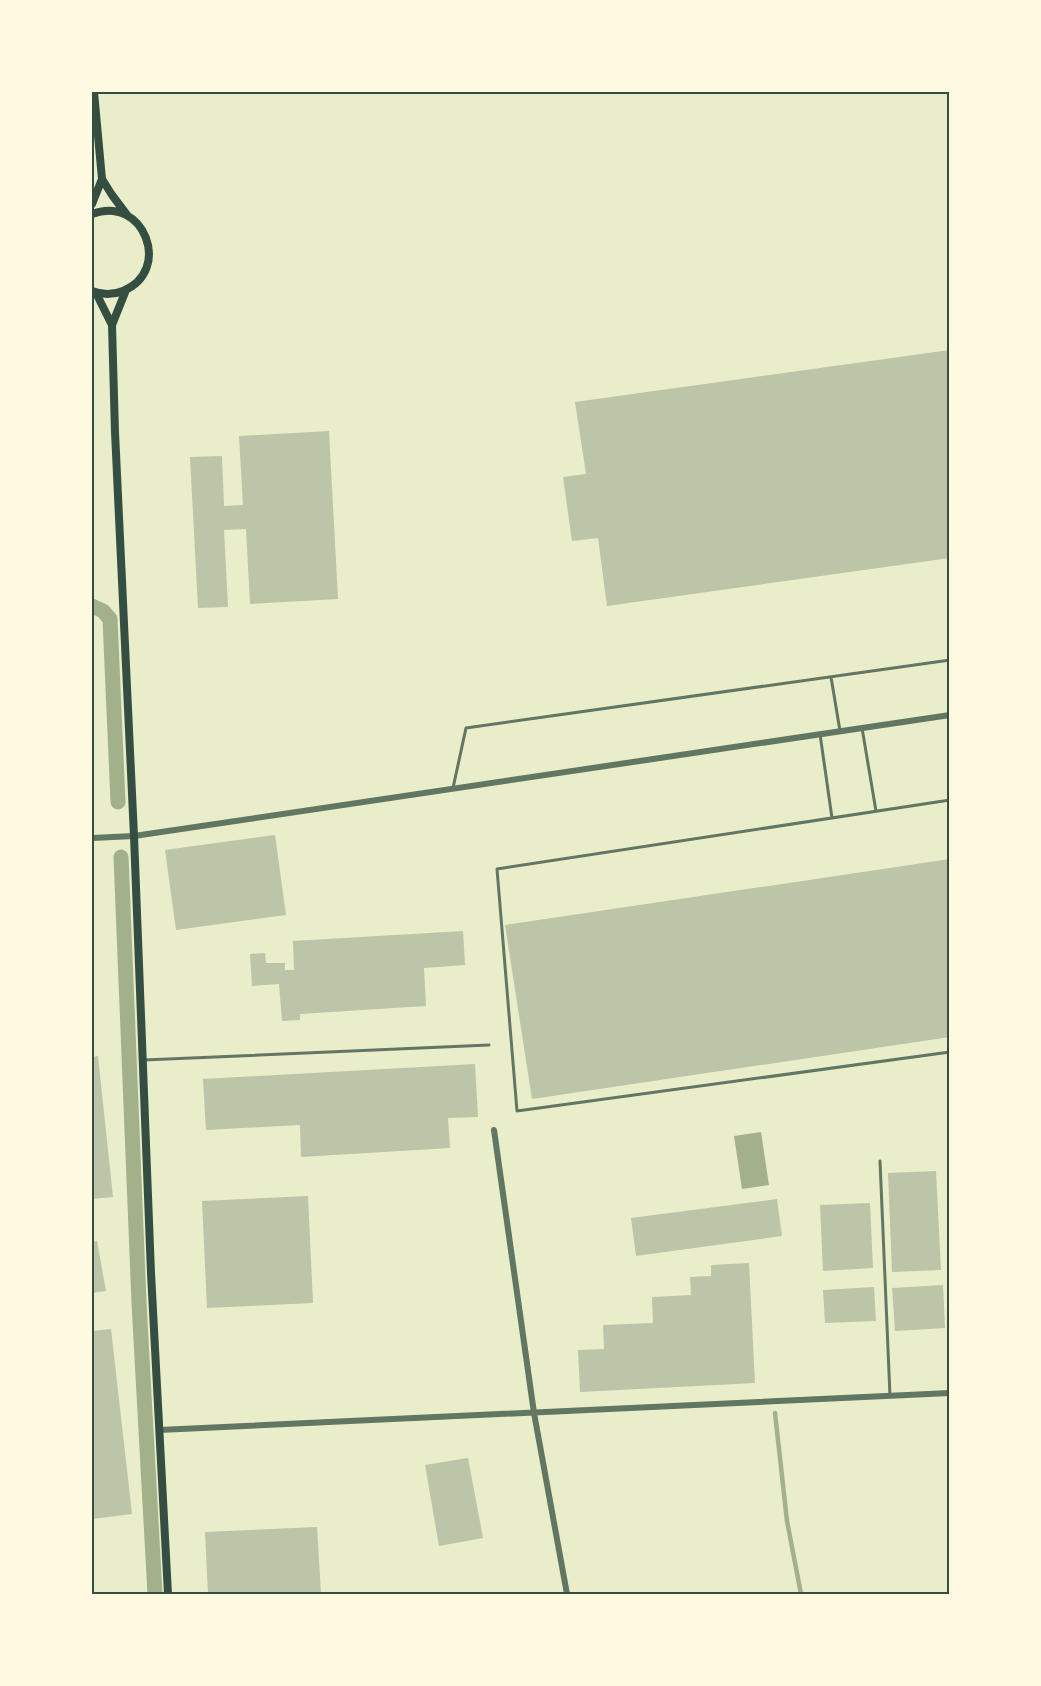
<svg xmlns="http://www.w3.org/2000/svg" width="1041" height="1686" viewBox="0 0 1041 1686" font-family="Jost,sans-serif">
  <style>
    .water { fill: #a3b18a }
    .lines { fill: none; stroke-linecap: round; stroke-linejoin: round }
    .stream { stroke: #a3b18a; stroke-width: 4.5 }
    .canal { stroke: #a3b18a; stroke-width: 15 }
    .building { fill: #bcc5a7 }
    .service { stroke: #617663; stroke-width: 3 }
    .minor { stroke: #617663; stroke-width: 6 }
    .secondary { stroke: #344e41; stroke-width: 8 }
    .neatline { fill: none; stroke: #344e41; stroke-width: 2 }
  </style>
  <rect width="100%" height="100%" fill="#e9edc9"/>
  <path class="water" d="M761,1132L769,1185L742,1189L734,1136Z"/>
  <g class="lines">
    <path class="stream" d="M775,1413L787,1521L801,1594"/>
    <path class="canal" d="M92,606L103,611L110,619L118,802
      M121,857L139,1303L155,1594"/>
  </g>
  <path class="building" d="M950,350V558L607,606L598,538L572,541L563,477L586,474L575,402Z
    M329,431L338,599L250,604L246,529L224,530L228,607L198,608L190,457L222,456L224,506L243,505L239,436Z
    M275,835L286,915L176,930L165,850Z
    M950,859V1037L532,1099L505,925Z
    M463,931L465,965L424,968L426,1006L300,1014V1020L282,1021L279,984L252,986L250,954L265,953L266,963H285V970H294L293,941Z
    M98,1056L113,1197L92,1199V1057Z
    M475,1064L478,1117L448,1118L450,1148L301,1157L300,1125L206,1130L203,1079Z
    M936,1171L941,1270L892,1272L888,1173Z
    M308,1196L313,1303L207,1308L202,1201Z
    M777,1199L782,1236L636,1256L631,1218Z
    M870,1203L873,1268L823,1271L820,1205Z
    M97,1241L106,1291L92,1293V1242Z
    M749,1263L755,1383L580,1392L578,1350L604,1349L603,1325L653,1323L652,1297L691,1295L690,1277L711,1276V1265Z
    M943,1285L945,1328L895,1331L892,1288Z
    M874,1287L876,1321L825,1323L823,1290Z
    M111,1329L132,1514L92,1519V1331Z
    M468,1458L483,1538L439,1546L425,1465Z
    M317,1527L321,1594H208L205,1532Z"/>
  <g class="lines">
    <path class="service" d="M831,677L840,731
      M862,728L876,811
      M820,734L832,818
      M453,788L466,728L950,660
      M950,800L497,869L517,1111L950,1052
      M144,1060L489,1045
      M880,1161L890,1396"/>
    <path class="minor" d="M92,838L134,836L950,715
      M494,1130L534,1413L567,1594
      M159,1430L950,1393"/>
    <path class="secondary" d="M94,92L102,179L112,195L127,215
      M92,204L102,179
      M92,214C144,194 173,271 123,291C113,295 102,295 92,291
      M126,290L112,325L115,432L134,836L151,1273L168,1594
      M96,293L112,325"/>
  </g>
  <rect width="1041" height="1686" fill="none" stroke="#fefae0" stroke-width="186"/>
  <rect x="93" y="93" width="855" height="1500" class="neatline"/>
</svg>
